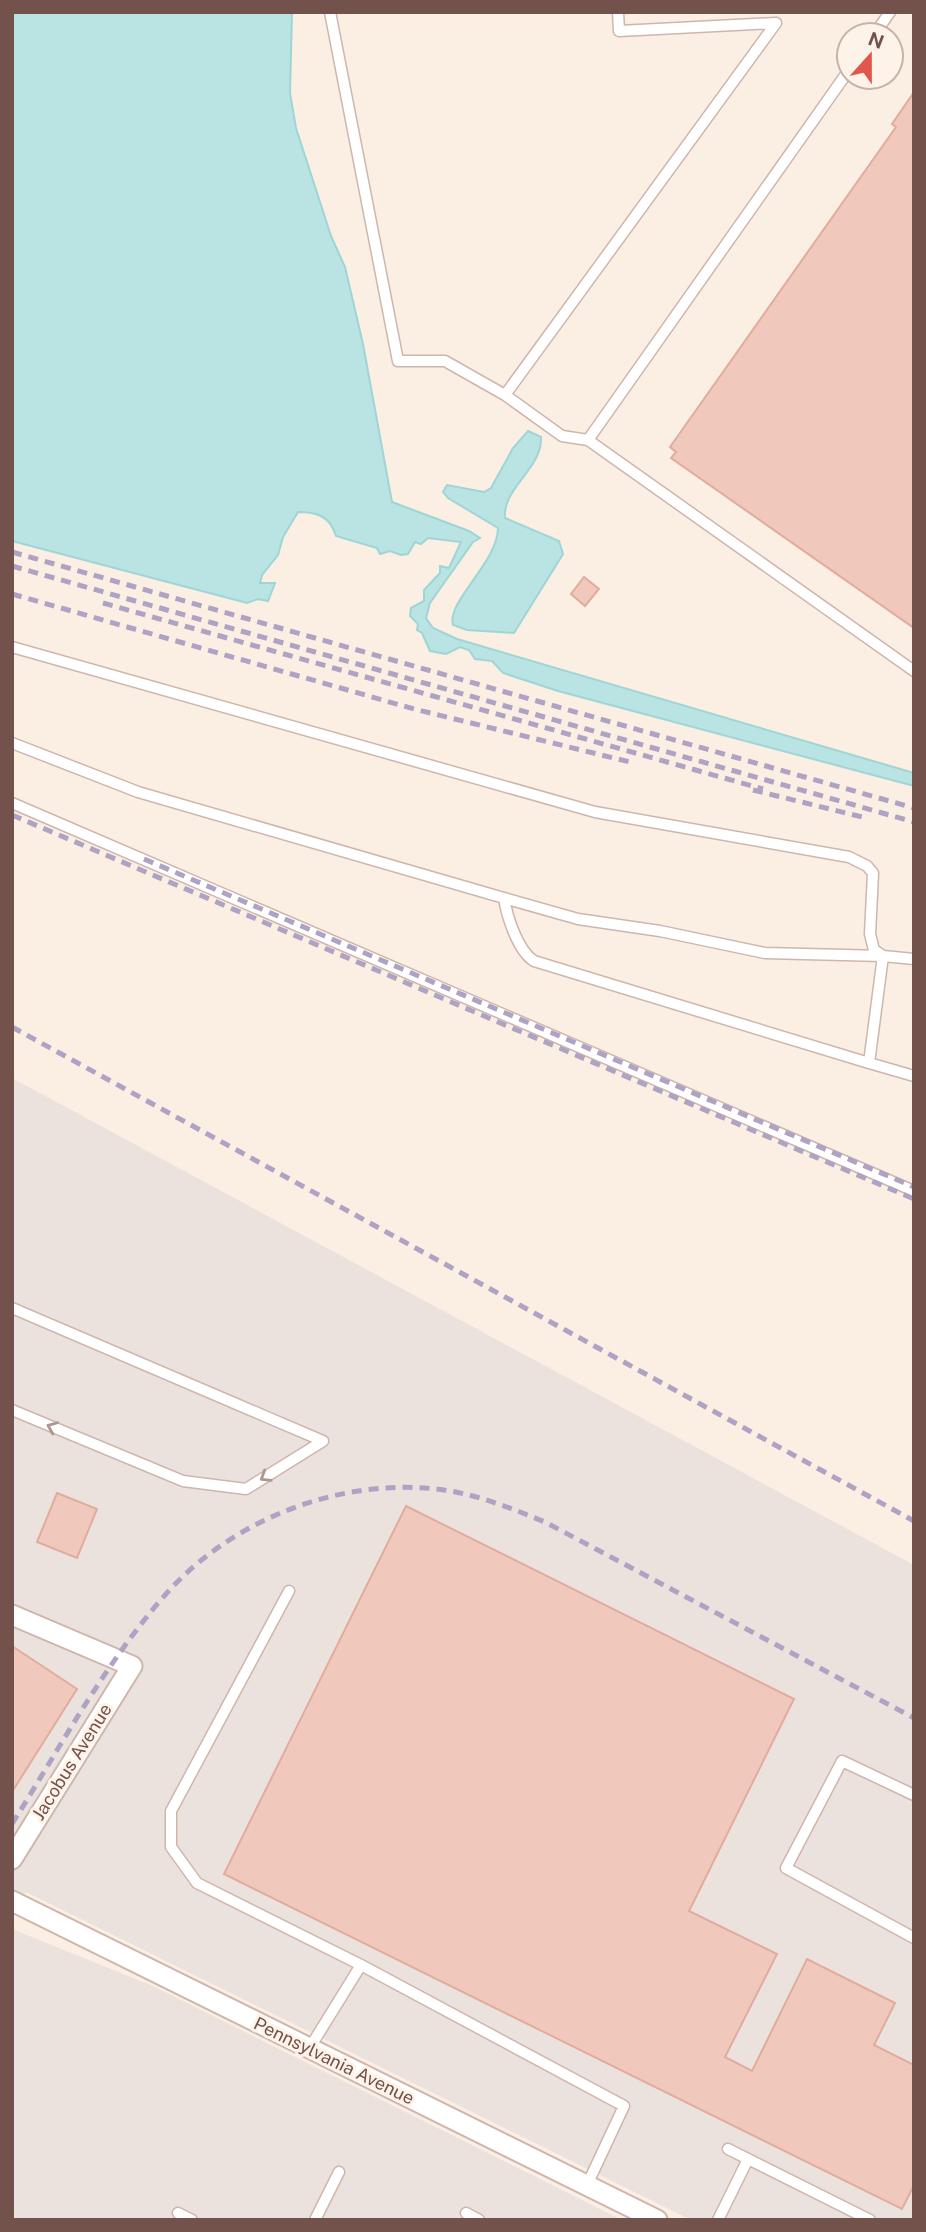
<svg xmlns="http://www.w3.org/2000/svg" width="926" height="2232" viewBox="0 0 926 2232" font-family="'Public Sans',sans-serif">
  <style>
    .industrial { fill: #ebe2de }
    .water { fill: #b9e4e3; stroke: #9fd5d5; stroke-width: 2 }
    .building { fill: #f0c8bc; stroke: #e1ac9d; stroke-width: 2 }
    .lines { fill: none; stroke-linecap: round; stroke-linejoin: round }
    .lane-casing { stroke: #ceb6ad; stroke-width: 13 }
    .street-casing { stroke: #ceb6ad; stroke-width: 23 }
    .lane { stroke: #fff; stroke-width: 10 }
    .street { stroke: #fff; stroke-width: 19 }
    .rail { stroke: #afa3c4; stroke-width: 5; stroke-dasharray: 10 7; stroke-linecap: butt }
    .oneway { stroke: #aa9792 }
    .labels { text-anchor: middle; stroke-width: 6; stroke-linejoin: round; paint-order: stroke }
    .street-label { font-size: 18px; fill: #72524a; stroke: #fef3e9 }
  </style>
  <rect width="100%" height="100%" fill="#fbeee3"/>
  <path class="industrial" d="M12,1078L914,1565V2220H691L26,1892L12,1912Z
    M12,1929L153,1986L622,2220H12Z"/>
  <path class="water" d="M12,12H292L290,93L296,128L331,236L345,267L363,344L392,502L469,531L480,538L473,542L430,603L426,618L433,628L457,639L914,773V786L558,691L503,673L492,661L475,659L469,650L460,647L446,654L430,651L422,633L417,630L418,624L410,616L411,608L424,601V590L440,573V566L449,568L461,542L428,538L421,544L415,542L408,554L401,555L390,551L380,554L377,548L336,536C330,516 317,512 298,512L283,537L278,555L262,575L260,583H275L268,601L258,599L247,603L12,541Z
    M528,431L541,437C543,468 502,488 505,518L559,541L563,554L514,633L467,630L453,625C446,602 498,562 498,528L448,498L443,492L447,485L484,492L491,488L513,448Z"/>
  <path class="building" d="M914,92V628L671,458L676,452L670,447L896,127L892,124Z
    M584,577L599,589L585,606L571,594Z
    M57,1493L97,1509L77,1558L37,1542Z
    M406,1506L794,1699L689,1911L777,1954L725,2057L752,2071L807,1959L895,2003L874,2045L914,2065V2185L902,2209L224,1874Z
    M12,1646L77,1689L12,1792Z"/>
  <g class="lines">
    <defs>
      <path id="lane" d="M330,12L398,361H445L505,395L562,436L588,440
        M874,35L890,12
        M849,70L588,440L914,671
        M505,395L776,23L619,31L618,12
        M12,647L595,812L849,857L867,866L873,873L870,934L874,950L883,956L914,959
        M12,743L138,792L504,898
        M12,803L914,1191
        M869,1063L534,961C518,951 507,917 504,898L578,919L660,931L765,953L883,956L869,1063L914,1076
        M12,1308L323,1441
        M12,1410L183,1481L246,1489L323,1441
        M289,1591L171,1811V1847L197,1883L361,1965L624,2106L587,2185
        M914,1795L842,1761L786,1868L914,1938
        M309,2049L361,1965
        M728,2149L870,2220
        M178,2213L192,2220
        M466,2213L479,2220
        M315,2220L339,2172
        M718,2220L748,2159"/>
      <path id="street" d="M12,1615L132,1666L12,1859
        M12,1901L657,2220"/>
    </defs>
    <use href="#lane" class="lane-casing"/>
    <use href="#street" class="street-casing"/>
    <use href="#lane" class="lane"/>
    <use href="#street" class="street"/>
    <path class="rail" d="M12,552L914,808
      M12,566L914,822
      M12,594L414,709L630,762
      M103,603L763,789
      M753,790L862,817
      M12,815L914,1199
      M144,859L914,1187
      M12,1027L914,1521
      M12,1824C61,1746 105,1663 166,1594C233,1518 344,1476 444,1490C479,1495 513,1509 545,1522L914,1718"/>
  </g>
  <defs><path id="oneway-chevron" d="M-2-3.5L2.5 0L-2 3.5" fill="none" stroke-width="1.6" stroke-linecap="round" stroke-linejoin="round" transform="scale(1.75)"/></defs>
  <g class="oneway">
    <use href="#oneway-chevron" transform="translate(52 1427) rotate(-157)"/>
    <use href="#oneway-chevron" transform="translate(265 1477) rotate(148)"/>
  </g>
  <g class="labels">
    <g class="street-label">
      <text transform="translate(72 1762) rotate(-58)" y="6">Jacobus Avenue</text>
      <text transform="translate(334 2061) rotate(26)" y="6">Pennsylvania Avenue</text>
    </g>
  </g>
  <rect width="926" height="2232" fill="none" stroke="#72524a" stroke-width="28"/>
  <g transform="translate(870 56) rotate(21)"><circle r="33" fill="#fef3e9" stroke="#c6b3a9" stroke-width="2"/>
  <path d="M0-5L12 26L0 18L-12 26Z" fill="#e1564d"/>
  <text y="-10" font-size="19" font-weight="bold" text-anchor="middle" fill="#72524a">N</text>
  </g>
</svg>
